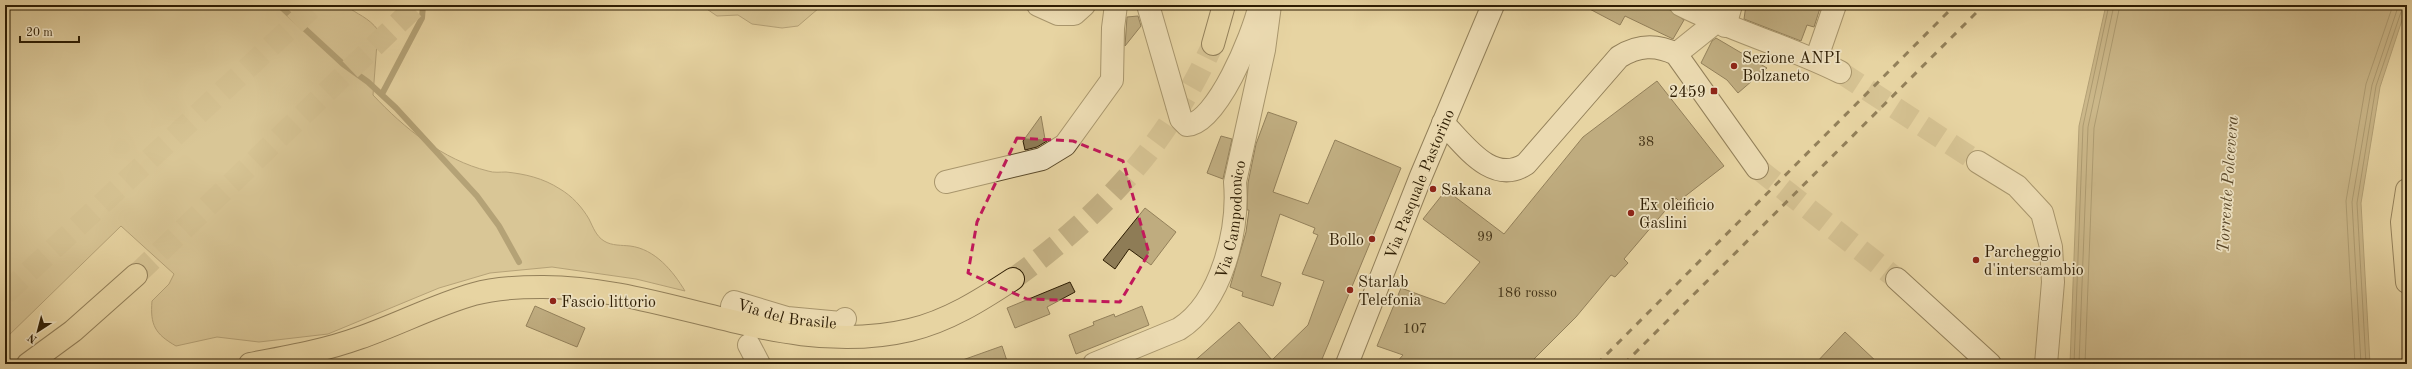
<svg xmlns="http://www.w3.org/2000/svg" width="2412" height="369" viewBox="0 0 2412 369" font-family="'Old Standard TT',serif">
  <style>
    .green { fill: #c8b587; stroke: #7b6945 }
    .water { fill: #a8966c; stroke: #776642 }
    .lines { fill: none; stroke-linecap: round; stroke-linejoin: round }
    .shore { stroke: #6b5a38; stroke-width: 1 }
    .stream { stroke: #776642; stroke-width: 6 }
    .building { fill: #8e7c56; stroke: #2e1d03 }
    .street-tunnel { stroke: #c2af82; stroke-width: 22; stroke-dasharray: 22 11; stroke-linecap: butt }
    .secondary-tunnel { stroke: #c2af82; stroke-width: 22; stroke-dasharray: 22 11; stroke-linecap: butt }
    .highway-tunnel { stroke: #c2af82; stroke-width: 22; stroke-dasharray: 22 11; stroke-linecap: butt }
    .street-casing { stroke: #5c4b2b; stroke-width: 24 }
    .secondary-casing { stroke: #2e1d03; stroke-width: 24 }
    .primary-casing { stroke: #2e1d03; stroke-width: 24 }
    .highway-casing { stroke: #2e1d03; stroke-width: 24 }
    .street { stroke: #efe3c3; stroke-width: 22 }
    .secondary { stroke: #efe3c3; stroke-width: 22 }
    .primary { stroke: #e7d4a2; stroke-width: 22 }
    .highway { stroke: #e7d4a2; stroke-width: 22 }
    .rail { stroke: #2e1d03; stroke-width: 3; stroke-dasharray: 7 7; stroke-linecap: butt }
    .marked { fill: none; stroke: #c2185b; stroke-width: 3; stroke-dasharray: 8 5; stroke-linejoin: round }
    .poi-dot { fill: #8f2418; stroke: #efe3c3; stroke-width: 1.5 }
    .labels { text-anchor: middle; stroke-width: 3.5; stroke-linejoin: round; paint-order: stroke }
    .number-label { font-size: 14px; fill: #463518 }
    .poi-label { font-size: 16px; fill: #2e1d03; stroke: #efe3c3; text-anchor: start }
    .street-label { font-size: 16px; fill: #2e1d03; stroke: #efe3c3 }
    .water-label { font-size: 17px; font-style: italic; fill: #594728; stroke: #efe3c3 }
  </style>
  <rect width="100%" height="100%" fill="#e7d4a2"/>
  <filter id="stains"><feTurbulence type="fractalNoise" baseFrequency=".005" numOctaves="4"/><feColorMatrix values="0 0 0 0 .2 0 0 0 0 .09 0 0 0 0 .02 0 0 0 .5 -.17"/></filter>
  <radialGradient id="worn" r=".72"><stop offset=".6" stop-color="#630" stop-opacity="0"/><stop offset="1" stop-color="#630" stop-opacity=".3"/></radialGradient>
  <path class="green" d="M5,5H345C358,15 368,17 378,30L373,95C404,128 443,160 488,171C494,173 500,172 506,172C525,174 543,178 560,189C572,196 582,207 589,219C593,227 596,236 604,241C612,246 622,245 630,246C655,249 673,271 685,291L636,279L552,267L490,273L439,288L328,334L259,342L217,337L176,346C155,334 150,325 152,301L169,284L174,274L121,226L5,339Z
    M701,5H839L834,9L819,8L798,26L782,28L752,24L738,15L717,16Z"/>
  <path class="water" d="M2106,5H2407L2380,87L2361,203L2370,364H2070L2079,126Z"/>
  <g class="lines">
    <path class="shore" d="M2074,364L2083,126L2109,5
      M2079,364L2088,127L2114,5
      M2085,364L2094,128L2120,5
      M2355,364L2346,201L2366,84L2393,5
      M2361,364L2352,202L2372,85L2397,10L2401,5
      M2366,364L2357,203L2376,86L2401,12L2407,9"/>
    <path class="stream" d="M279,5L343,64L368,82L396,108L477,196L499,226L519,262
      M382,94L422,18L423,5"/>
  </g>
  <path class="building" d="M1582,5H1663L1684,20L1673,39L1625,16L1620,25Z
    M1746,5H1821L1814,27L1807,25L1801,41L1744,19Z
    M1138,16L1141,26L1125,46L1127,17Z
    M1716,38L1767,68L1738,93L1727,80L1701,63L1712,41Z
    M1657,81L1724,166L1679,201L1676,198L1624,259L1628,263L1615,277L1611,275L1576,317L1529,364H1395L1403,355L1377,346L1401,288L1445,304L1480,262L1423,219L1446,190L1504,234L1583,137Z
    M1268,112L1297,122L1273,192L1308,204L1335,140L1401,168L1320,364H1191L1239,322L1272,360L1308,325L1324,281L1302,274L1318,235L1313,233L1315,228L1280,214L1261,276L1281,283L1273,306L1242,296L1243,292L1230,287L1246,232L1249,210H1247L1248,183L1256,144Z
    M1041,116L1045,139L1047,141L1037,147L1025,150L1023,141Z
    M1221,136L1232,139L1223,179L1207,173Z
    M1145,208L1176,232L1151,265L1129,249L1115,269L1103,260Z
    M1070,282L1075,292L1047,307L1050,314L1015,328L1007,308Z
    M535,306L585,328L577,347L526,326Z
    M1142,306L1149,325L1076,354L1069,335L1094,325L1093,322L1114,314L1115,317Z
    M1845,332L1879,364H1815Z
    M1002,346L1008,364H958L957,362Z"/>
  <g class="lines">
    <path class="street-tunnel" d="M1840,72L1978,162"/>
    <path class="secondary-tunnel" d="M1757,168L1897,279"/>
    <path class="highway-tunnel" d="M136,275L417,5
      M1013,279C1103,213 1166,147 1213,44
      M5,294L315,5"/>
    <defs>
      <g id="street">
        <path d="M1038,5L1058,14H1074L1084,5"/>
        <path d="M1148,5L1181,119L1187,125C1217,124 1253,34 1259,8"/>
        <path d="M1681,5C1732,31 1788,46 1840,72"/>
        <path d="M1725,26L1731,5"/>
        <path d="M1676,54L1716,22"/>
        <path d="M1816,60L1835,5"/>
        <path d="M1978,162L2017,186L2042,213L2051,247L2053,282L2046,364"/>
        <path d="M946,182L1042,159L1065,145L1112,80L1113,28L1116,5"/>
        <path id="s1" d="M732,306L734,302L787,318L841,323L845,319"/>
        <path d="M749,345L759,364"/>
        <path id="s2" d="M1094,364L1179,329C1222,302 1239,229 1235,182L1264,50L1270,5"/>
      </g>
      <g id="secondary">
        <path d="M1443,123C1465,145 1492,186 1526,164L1619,57C1638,45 1656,44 1676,54L1757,168"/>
        <path d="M1897,279L1990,364"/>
        <path id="s3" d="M1347,364L1421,176L1493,5"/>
      </g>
      <path id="primary" d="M2407,190L2402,222L2407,282"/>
      <path id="highway" d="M1213,44L1224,5
        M28,364L73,331L136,275
        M250,364C287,357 323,351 359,338C397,325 435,305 474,294C495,288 520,287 541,287C666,286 784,360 910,330C948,321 981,300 1013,279"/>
    </defs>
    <use href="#street" class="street-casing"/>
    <use href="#secondary" class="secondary-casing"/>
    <use href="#primary" class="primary-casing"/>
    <use href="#highway" class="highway-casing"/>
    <use href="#street" class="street"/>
    <use href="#secondary" class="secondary"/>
    <use href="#primary" class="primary"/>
    <use href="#highway" class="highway"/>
    <path class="rail" d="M1597,364L1955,5
      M1624,364L1984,5"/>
  </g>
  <path d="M0 0H2412V369H0ZM1017,138L1073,141L1123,161L1149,253L1120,302L1027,299L968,273L977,222Z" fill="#e7d4a2" fill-opacity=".55" fill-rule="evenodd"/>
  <path class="marked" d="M1017,138L1073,141L1123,161L1149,253L1120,302L1027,299L968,273L977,222Z"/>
  <g class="poi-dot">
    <circle cx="1734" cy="66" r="4"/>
    <rect x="1710" y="87" width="8" height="8" rx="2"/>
    <circle cx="1433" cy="189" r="4"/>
    <circle cx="1631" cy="213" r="4"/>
    <circle cx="1372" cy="239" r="4"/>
    <circle cx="1976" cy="260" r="4"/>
    <circle cx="1350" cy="290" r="4"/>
    <circle cx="553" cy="301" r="4"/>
  </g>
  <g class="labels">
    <g class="number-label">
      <text x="1646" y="146">38</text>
      <text x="1485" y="241">99</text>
      <text x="1527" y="297">186 rosso</text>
      <text x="1415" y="333">107</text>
    </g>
    <g class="poi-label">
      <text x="1742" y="63">Sezione ANPI<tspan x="1742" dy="18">Bolzaneto</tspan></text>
      <text x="1706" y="97" text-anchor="end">2459</text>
      <text x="1441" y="195">Sakana</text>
      <text x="1639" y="210">Ex oleificio<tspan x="1639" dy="18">Gaslini</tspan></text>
      <text x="1364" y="245" text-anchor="end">Bollo</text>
      <text x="1984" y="257">Parcheggio<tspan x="1984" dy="18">d'interscambio</tspan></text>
      <text x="1358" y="287">Starlab<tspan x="1358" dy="18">Telefonia</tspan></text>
      <text x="561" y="307">Fascio littorio</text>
    </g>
    <g class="street-label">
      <text dy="6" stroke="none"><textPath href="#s3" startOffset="194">Via Pasquale Pastorino</textPath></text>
      <text dy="6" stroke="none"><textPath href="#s2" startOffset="218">Via Campodonico</textPath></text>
      <text dy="6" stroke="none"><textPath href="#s1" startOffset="59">Via del Brasile</textPath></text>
    </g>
    <g class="water-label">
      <text transform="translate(2227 184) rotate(-86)" y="6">Torrente Polcevera</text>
    </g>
  </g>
  <rect width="2412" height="369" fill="none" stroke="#e7d4a2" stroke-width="20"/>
  <rect x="6" y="6" width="2400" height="357" fill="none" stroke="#2e1d03" stroke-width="2"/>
  <rect x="10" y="10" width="2392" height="349" fill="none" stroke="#2e1d03"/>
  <g transform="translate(38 331) rotate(216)" stroke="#efe3c3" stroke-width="3" paint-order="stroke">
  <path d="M0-3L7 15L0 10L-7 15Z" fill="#2e1d03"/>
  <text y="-6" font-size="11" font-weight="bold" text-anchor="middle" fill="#2e1d03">N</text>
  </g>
  <path d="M20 36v6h59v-6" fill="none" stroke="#2e1d03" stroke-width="2"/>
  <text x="26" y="36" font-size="12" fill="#2e1d03" stroke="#efe3c3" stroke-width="3" paint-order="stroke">20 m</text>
  <rect width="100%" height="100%" filter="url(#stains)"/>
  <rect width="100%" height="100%" fill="url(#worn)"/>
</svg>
